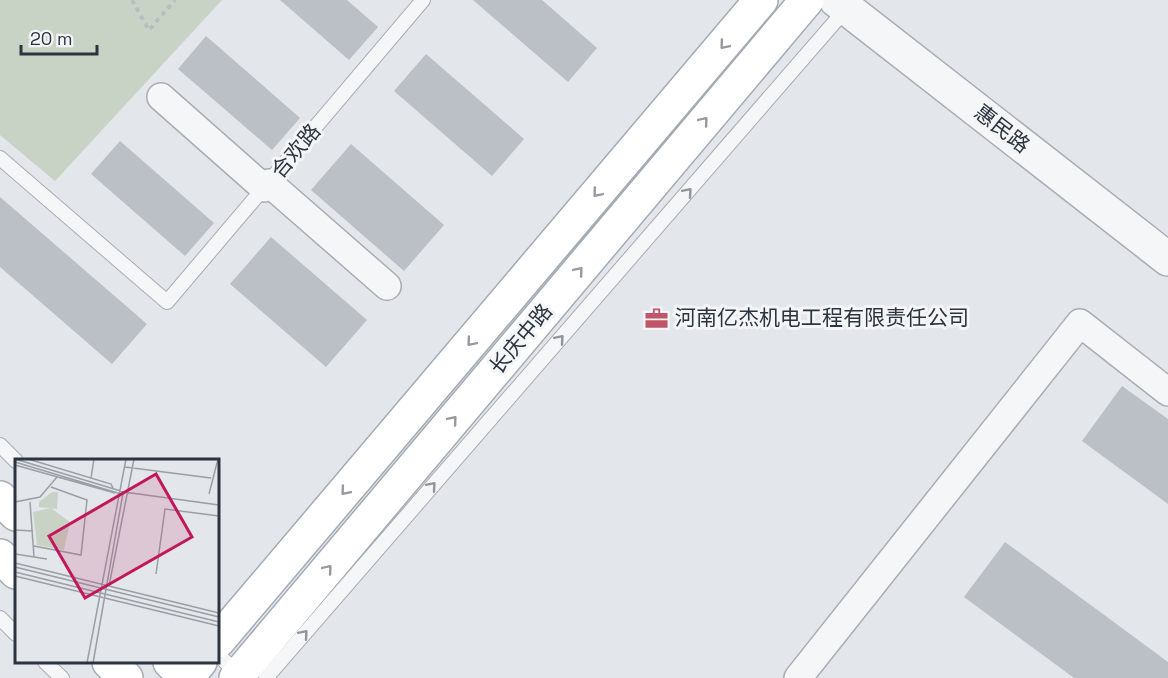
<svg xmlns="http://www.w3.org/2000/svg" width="1168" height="678" viewBox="0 0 1168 678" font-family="'Space Grotesk','Noto Sans SC',sans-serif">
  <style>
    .green { fill: #c9d3c5 }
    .building { fill: #bbbfc6 }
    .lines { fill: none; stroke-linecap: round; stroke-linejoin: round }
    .service-casing { stroke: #a8adb4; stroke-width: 16 }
    .minor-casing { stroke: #a8adb4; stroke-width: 30 }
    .tertiary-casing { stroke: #a8adb4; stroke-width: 36 }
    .secondary-casing { stroke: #a8adb4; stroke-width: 36 }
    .primary-casing { stroke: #a3abb4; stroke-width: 36 }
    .path { stroke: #b9bcc1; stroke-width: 4; stroke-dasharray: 4.5 4.5; stroke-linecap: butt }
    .service { stroke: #f5f6f8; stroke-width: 14 }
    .minor { stroke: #f5f6f8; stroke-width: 27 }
    .tertiary { stroke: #f5f6f8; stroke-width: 33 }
    .secondary { stroke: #fff; stroke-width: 33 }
    .primary { stroke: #fff; stroke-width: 33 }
    .oneway { stroke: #969aa0 }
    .oneway2 { stroke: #90959c }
    .labels { text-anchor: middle; stroke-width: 6; stroke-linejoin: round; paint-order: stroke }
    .street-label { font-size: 21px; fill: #2c3440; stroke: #f3f5f7 }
    .poi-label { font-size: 21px; fill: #2c3440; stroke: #f3f5f7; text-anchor: start }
    .inset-road { fill: none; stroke: #9a9fa6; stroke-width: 1.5 }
    .view { fill: #c2185b; fill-opacity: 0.15; stroke: #c2185b; stroke-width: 3 }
    .inset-edge { fill: none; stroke: #2c3440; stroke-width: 3 }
  </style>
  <rect width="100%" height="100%" fill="#e3e6ea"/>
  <path class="green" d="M0,0H222L55,181L0,135Z"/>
  <path class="building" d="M280,0H347L378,27L349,60Z
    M473,0H542L597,48L568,82Z
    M206,36L300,118L272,150L178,69Z
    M426,54L524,139L492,176L394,91Z
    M120,141L214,223L185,256L91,174Z
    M351,144L444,225L404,271L311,190Z
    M0,197L147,324L112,364L0,267Z
    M271,237L367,320L326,367L230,284Z
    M1122,386L1168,419V504L1082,441Z
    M1005,542L1168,662V678H1074L964,597Z"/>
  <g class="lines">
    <defs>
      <path id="service" d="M0,158L167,302L423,0
        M0,445L16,461
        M0,618L16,634
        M218,655L240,675
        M45,662L62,678
        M266,678L846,9"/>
      <path id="minor" d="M161,97L264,188
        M269,183L387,286
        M798,678L1080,323L1168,392"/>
      <path id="tertiary" d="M836,0L1168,259"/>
      <path id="secondary" d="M0,498L16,514
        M0,556L16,572
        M109,662L126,678
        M170,662L187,678"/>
      <path id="primary" d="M218,641L761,0
        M186,678L200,662
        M236,678L807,0"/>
    </defs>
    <use href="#service" class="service-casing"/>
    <use href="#minor" class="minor-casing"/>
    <use href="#tertiary" class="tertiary-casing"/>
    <use href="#secondary" class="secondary-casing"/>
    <use href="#primary" class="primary-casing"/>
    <path class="path" d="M132,0L149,30L175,0"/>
    <use href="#service" class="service"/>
    <use href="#minor" class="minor"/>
    <use href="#tertiary" class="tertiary"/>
    <use href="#secondary" class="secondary"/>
    <use href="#primary" class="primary"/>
  </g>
  <defs><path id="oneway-chevron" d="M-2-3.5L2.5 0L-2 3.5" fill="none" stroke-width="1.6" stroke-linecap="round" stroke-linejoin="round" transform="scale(1.5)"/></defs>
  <g class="oneway">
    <use href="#oneway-chevron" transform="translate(724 45) rotate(130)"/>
    <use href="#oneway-chevron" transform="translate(704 121) rotate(-50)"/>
    <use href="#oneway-chevron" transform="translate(597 193) rotate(130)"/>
    <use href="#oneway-chevron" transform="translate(579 271) rotate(-50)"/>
    <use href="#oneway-chevron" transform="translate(471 342) rotate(130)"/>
    <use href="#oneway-chevron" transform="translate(453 420) rotate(-50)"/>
    <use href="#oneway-chevron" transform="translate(345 491) rotate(130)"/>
    <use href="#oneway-chevron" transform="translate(328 569) rotate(-50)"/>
  </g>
  <g class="oneway2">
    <use href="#oneway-chevron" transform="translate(688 192) rotate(-49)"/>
    <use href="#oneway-chevron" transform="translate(560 339) rotate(-49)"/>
    <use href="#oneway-chevron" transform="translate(432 486) rotate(-49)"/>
    <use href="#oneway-chevron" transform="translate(304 634) rotate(-49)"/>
  </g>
  <defs>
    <symbol id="office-bare" viewBox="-9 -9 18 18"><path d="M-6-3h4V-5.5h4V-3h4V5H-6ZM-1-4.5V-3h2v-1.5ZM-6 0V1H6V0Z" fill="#c15568" stroke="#f3f5f7" stroke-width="2.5" paint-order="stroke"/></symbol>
  </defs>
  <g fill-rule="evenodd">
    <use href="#office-bare" x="640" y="302" width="33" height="33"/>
  </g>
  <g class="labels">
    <g class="street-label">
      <text transform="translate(1002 129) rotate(38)" y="7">惠民路</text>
      <text transform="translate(296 151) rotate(-50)" y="7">合欢路</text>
      <text transform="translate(521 339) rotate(-50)" y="7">长庆中路</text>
    </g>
    <g class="poi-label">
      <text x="675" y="325">河南亿杰机电工程有限责任公司</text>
    </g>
  </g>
  <g transform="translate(15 459)">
    <rect width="204" height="204" fill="#e3e6ea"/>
    <path d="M37,33H43L42,50L24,48V43ZM36,49L55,63L49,91L22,86L18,53Z" fill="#c9d3c5"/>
    <path class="inset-road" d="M0,0L109,33L204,46M13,0L96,25L98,29M0,3L106,35M0,6L100,34M110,8L196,19M76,19L79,0M194,35L203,0M0,43L25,38L42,18M15,43L19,98M0,71L18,72M19,87L66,96L72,41L36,28M0,95L32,100M0,104L204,154M0,108L204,158M0,113L204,163M141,115L150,50L204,57M0,117L204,167M94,127L119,0M72,204L111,0M78,204L108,34"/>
    <path class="view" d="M141,15L177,78L70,139L34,77Z"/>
    <rect width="204" height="204" class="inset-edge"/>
  </g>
  <path d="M21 45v9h76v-9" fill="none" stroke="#2c3440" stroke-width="3"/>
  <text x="30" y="45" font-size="18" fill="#2c3440" stroke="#f3f5f7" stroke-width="4.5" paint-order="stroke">20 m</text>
</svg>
